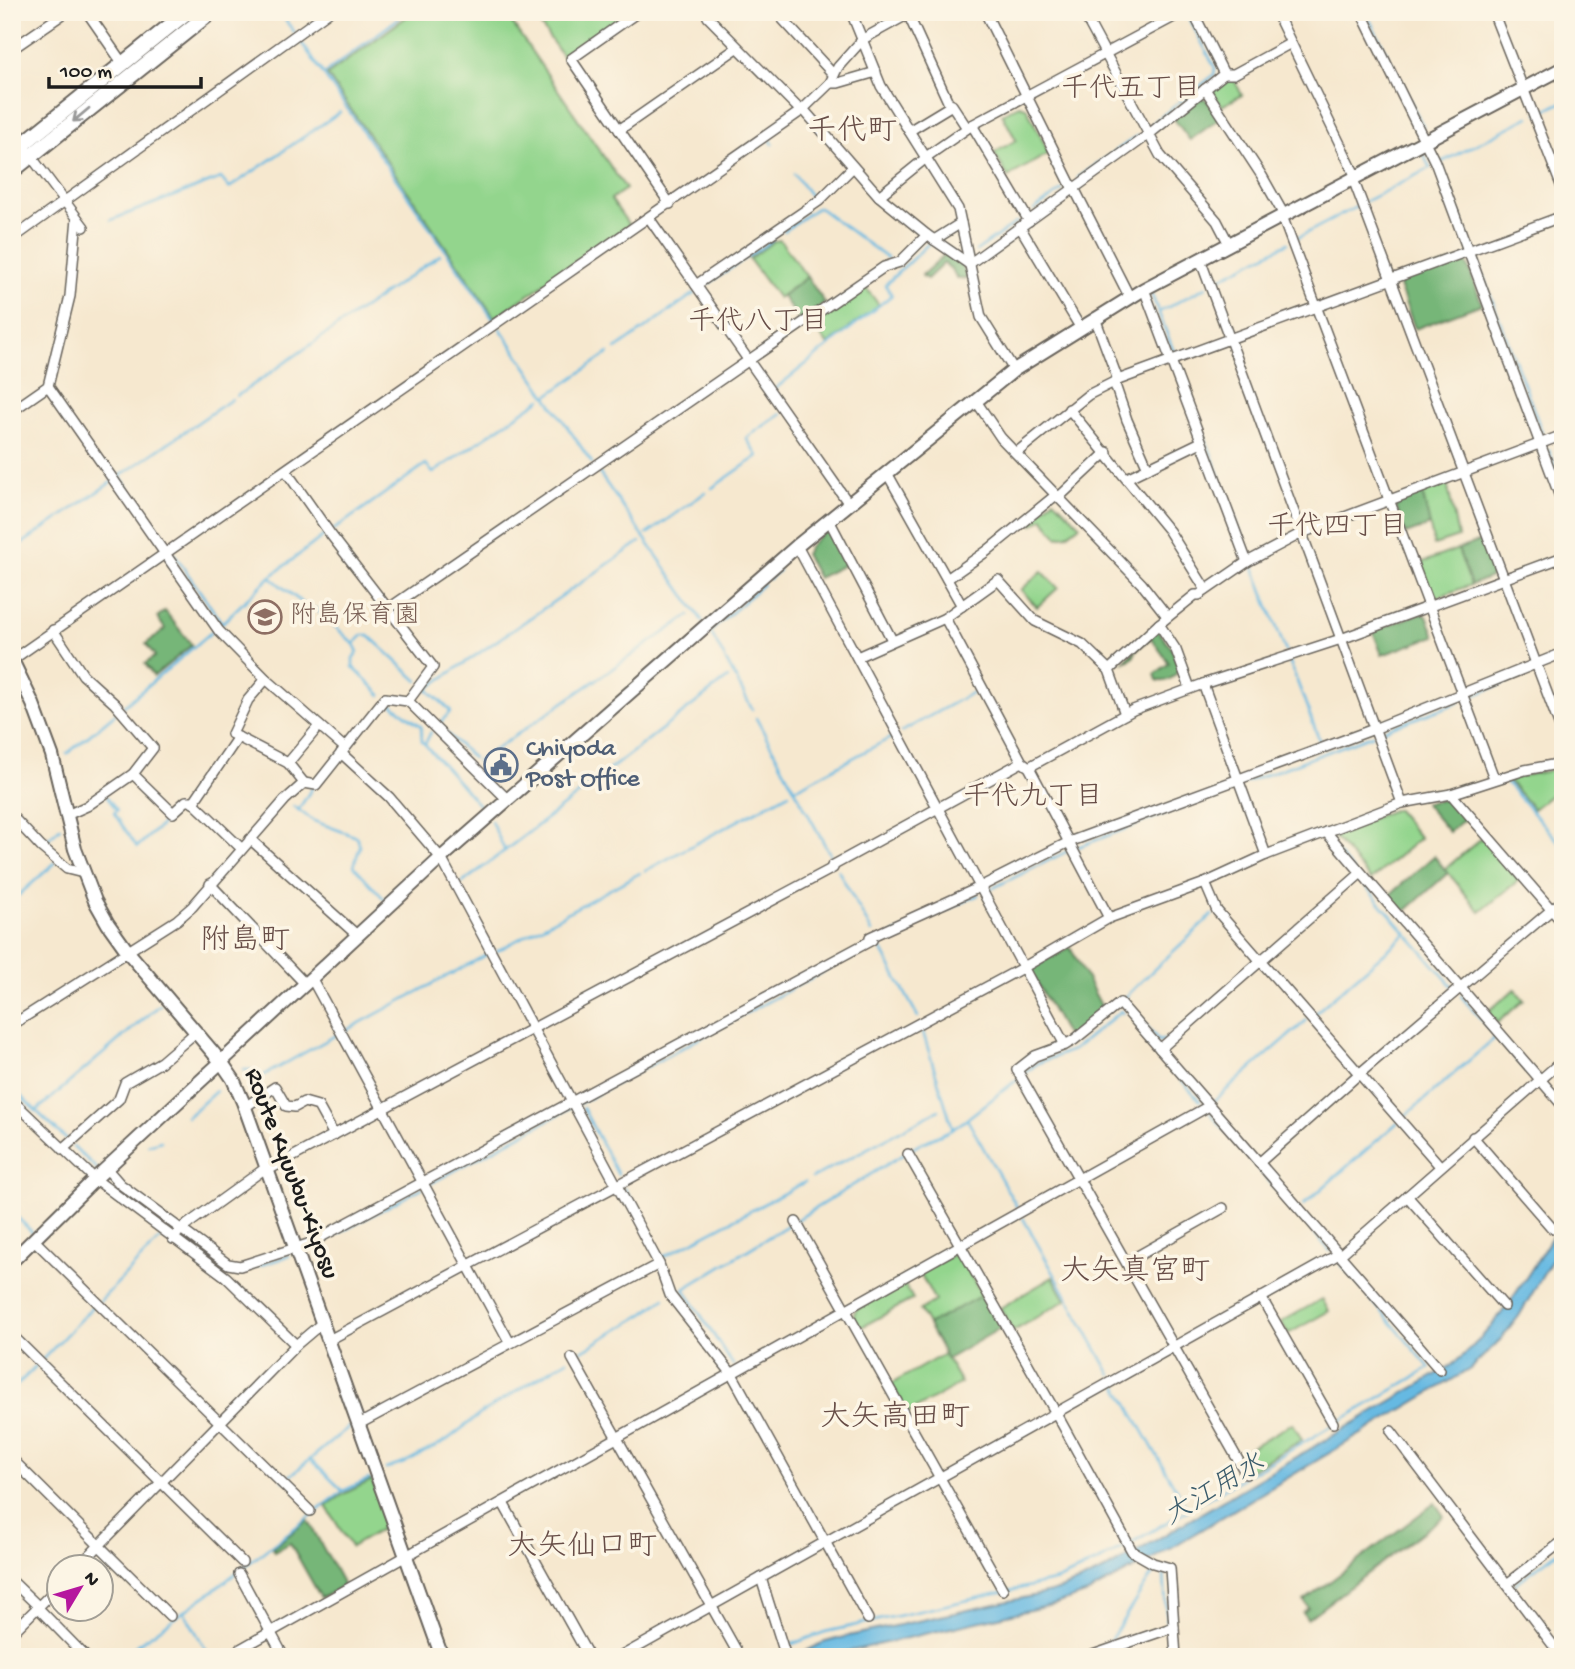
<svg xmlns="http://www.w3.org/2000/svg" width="1575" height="1669" viewBox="0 0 1575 1669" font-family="'Gochi Hand','Klee One',sans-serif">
<rect width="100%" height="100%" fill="#fcf5e5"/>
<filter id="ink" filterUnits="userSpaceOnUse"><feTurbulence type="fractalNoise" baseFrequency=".0143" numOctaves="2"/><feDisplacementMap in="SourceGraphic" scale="14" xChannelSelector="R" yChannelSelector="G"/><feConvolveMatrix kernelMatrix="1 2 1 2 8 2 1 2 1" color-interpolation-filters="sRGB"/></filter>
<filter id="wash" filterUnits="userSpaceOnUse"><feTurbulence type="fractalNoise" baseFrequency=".00686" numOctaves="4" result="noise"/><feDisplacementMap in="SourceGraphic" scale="28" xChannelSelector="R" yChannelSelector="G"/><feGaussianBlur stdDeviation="1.57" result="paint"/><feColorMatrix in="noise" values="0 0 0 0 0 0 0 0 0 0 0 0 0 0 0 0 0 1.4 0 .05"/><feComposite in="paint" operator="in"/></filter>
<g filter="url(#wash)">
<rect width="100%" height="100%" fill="#f6e8cf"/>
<g fill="#93d58d" stroke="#587854" stroke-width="2">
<path d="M413,12h96l-1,5 118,172 -15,10 18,26 -134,93 -168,-243z"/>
<path d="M560,12h70l-66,46 -23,-32z"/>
<path d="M1233,77l9,18 -20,11 -9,-12 2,-7z"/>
<path d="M1019,105l7,2 23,46 -41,24 -14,-24 22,-13 -14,-26z"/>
<path d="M780,240l27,37 -29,21 -29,-39 25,-18z"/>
<path d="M864,285l15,20 -51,40 -17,-23z"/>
<path d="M1447,482l11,55 -24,8 -12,-53z"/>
<path d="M1054,499l26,26 -13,10 -9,2 -15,-19 -10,7 -3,-5z"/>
<path d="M1458,549l13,36 -36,13 -5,-2 -12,-32z"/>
<path d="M1042,571l16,17 -21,19 -16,-17z"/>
<path d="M1563,768v17l-30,24 -26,-30z"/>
<path d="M1396,809l24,29 -49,42 -37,-43 2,-5z"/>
<path d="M1484,836l36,43 -40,33 -35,-43z"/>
<path d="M1515,989l9,11 -27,23 -10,-11z"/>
<path d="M954,1254l6,2 22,39 -54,30 -8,-15 15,-9 -15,-28z"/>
<path d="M1053,1277l13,23 -53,31 -13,-23z"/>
<path d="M904,1283l9,16 -53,29 -7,-11 3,-8z"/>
<path d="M1322,1299l7,12 -41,23 -7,-12z"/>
<path d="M944,1354l17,29 -53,30 -17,-29z"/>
<path d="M1293,1423l9,17 -54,31 -9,-17z"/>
<path d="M372,1480l16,45 -37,22 -25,-41 19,-13z"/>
</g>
<g fill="#76b678" stroke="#49694a" stroke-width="2">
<path d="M1200,98l6,1 13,20 -29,21 -16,-21z"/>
<path d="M945,254c11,2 20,14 22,25h-10l-4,-8 -9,-8 -17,16 -4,-2 -1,-2z"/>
<path d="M1461,259l5,2 16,43 -67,25 -16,-43 3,-6z"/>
<path d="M807,277l18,26 -25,18 -18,-25z"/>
<path d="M1422,492l8,33 -24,9 -10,-27 3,-7z"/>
<path d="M831,530l17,33 -30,15 -13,-24c5,-9 15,-22 26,-24z"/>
<path d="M1483,540l11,32 -3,5 -20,8 -13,-36z"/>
<path d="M165,611l27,34 -38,31 -9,-12 10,-8 -9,-12 19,-15 -8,-12z"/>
<path d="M1421,613l6,3 8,20 -53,19 -9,-24z"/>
<path d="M1157,629l15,20 7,20c-4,8 -13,15 -22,11l-2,-6 14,-11 -18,-25 -14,11 -4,9 -11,5z"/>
<path d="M1447,799l5,1 15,17 -18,15 -25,-29z"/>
<path d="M1434,856l14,17 -46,41 -15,-17z"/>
<path d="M1070,947l34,64 -32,26 -6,-2 -35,-63 3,-6z"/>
<path d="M982,1295l19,33 -54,31 -19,-34z"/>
<path d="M1435,1503l9,13 -137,103 -4,-6 6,-5 -5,-7z"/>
<path d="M308,1520l36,66 -23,12 -31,-55 -16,9 -2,-4z"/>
</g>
<path fill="#66b9e2" stroke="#416a7f" stroke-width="2" d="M1563,1219v22l-44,75 -18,23 -31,30 -318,190 -64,34 -32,11 -232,53h-29l27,-14 22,-6 207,-45 28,-10 28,-13 345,-204c48,-38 78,-94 111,-146z"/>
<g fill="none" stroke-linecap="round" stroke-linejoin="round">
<g stroke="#66b9e2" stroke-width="2.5">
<path d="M164,12l1,1"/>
<path d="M279,12l16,21"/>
<path d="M1366,12l41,82"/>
<path d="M299,39l194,280"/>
<path d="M324,74l75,-56"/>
<path d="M1409,99l14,27"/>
<path d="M1538,113l25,-11"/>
<path d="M1153,123l61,-48 1,-7 -26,-50"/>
<path d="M770,139l3,5"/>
<path d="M794,174l18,24"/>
<path d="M1078,178l59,-42"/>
<path d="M1366,201l64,-33 -8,-16"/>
<path d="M1034,210l28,-20"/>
<path d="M111,220l110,-42 8,10 111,-76"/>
<path d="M784,231l34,-24 69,51"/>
<path d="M1297,238l61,-32"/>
<path d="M1469,240l-29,-77 89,-46"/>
<path d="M976,251l41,-29"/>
<path d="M1476,257l66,175"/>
<path d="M1213,282l75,-39"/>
<path d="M708,284l64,-44"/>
<path d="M1151,293l23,59"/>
<path d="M1159,312l47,-25"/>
<path d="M500,328l92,135"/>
<path d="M616,349l79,-56"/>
<path d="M1178,365l70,187"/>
<path d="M775,389l117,-94 -7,-10 43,-41"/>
<path d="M237,396l203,-141"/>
<path d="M547,396l62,-43"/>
<path d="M1549,450l14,37"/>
<path d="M597,470l88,126"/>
<path d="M712,488l46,-32 -12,-18 35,-24"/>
<path d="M332,531l94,-67 7,9 108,-74"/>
<path d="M647,534l59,-42"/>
<path d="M23,543l90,-62"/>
<path d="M167,543l-47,-67 112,-77"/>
<path d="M174,554l48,69 48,-46 37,30 9,2 38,35 4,8 -5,6v9l28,28"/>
<path d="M1253,565l33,87"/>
<path d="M270,577l56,-43"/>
<path d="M769,579l10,-9"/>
<path d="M686,597l17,25"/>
<path d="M740,605l23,-21"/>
<path d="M721,622l17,-15"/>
<path d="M710,631l42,78"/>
<path d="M711,631l8,-7"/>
<path d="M354,644l9,-9h5l50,46"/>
<path d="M1289,660l31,82"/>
<path d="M1542,667l21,-9"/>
<path d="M425,687l26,24 -13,14 35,33"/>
<path d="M427,689l213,-147"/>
<path d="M1468,698l65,-27"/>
<path d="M390,703l31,23 1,15 63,71 -2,2"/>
<path d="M124,706l90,-76"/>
<path d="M756,718l76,140"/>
<path d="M1381,731l79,-29"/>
<path d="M901,732l76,-42"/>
<path d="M425,744l6,-12"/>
<path d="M67,754l49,-41"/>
<path d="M477,762l213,-147"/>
<path d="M596,780l132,-102"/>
<path d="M1244,783l129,-48"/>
<path d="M1507,783l56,64"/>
<path d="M795,789l99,-53"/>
<path d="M107,797l10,13 -3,3 23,34 34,-31"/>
<path d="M293,806l21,15 43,16 3,9 -6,20 31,34 46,-41"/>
<path d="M299,809l13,-21"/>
<path d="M491,821l14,30"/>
<path d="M1324,838l29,33"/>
<path d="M42,844l18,-16"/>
<path d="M1078,847l157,-60"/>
<path d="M838,870l34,62"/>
<path d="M645,871l144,-78"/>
<path d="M1362,882l91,105"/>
<path d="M461,884l131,-100"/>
<path d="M987,891l81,-40"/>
<path d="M12,901l43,-38"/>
<path d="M878,943l40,74"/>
<path d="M497,951l143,-78"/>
<path d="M1461,996l34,40"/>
<path d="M1313,1015l94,-82"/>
<path d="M921,1026l32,103 14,-10 50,88"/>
<path d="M345,1031l143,-77"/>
<path d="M1164,1040l-5,1 -35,-42c28,-30 59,-55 88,-84"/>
<path d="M1168,1065l32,36"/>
<path d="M243,1070h8l8,8 79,-44"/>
<path d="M1025,1073l13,-10 35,-13 48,-39 2,2"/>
<path d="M12,1088l56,53"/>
<path d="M1214,1101l93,-81"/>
<path d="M583,1108l35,67"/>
<path d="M36,1111l124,-106"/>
<path d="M1210,1113l120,138"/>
<path d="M187,1117l29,-26"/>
<path d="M968,1118l50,-39"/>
<path d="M1403,1118l93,-81 33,37"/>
<path d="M148,1145l13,-4"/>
<path d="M73,1146l25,24"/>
<path d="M103,1175l14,11"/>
<path d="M812,1178l127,-68"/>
<path d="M428,1185l450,-243 100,-47"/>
<path d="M625,1188l37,70"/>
<path d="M139,1203l36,28"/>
<path d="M1303,1205l94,-82"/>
<path d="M12,1212l20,20"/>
<path d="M1023,1218l88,157"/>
<path d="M180,1236l47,34 12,2 50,-16"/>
<path d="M308,1250l114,-62"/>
<path d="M661,1258l144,-76"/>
<path d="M100,1301l61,-63"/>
<path d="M575,1355l69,-41 21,-16"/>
<path d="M42,1360l53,-56"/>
<path d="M733,1365l-49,-76 236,-145 33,-15"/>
<path d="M1117,1385l71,125 -57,33"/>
<path d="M12,1390l24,-24"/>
<path d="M310,1459l33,32"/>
<path d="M386,1469l18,-6 43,-23 36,-28 84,-52"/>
<path d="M1250,1474l180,-106 -89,-104"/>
<path d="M282,1479l2,2 66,-55"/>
<path d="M1191,1508l53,-31"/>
<path d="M1164,1574l3,52"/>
<path d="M1515,1584l48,-36"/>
<path d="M184,1611l26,46"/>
<path d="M1168,1632l2,25"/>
<path d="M792,1644l33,-12 233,-52 43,-20 23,-13"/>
<path d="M1106,1647l49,-77"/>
<path d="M120,1657l94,-67 129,-99 26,-12"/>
<path d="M766,1657l11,-5"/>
<path d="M1076,1657l11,-4"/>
</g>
</g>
</g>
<g filter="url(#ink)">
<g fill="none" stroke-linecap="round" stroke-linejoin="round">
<defs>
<g id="street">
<path d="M87,12l36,52"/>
<path d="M638,12l-67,47 99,145"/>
<path d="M710,12l-2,5 93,94"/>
<path d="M776,12l58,63"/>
<path d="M851,12l30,74 77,123 23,108 33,53"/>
<path d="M985,12l88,177"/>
<path d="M1083,12l77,143 57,66 12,23"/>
<path d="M1276,12l80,165"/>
<path d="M1361,12l74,150 128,343"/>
<path d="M1493,12l70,178"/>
<path d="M908,14l42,92"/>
<path d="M12,49l54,-37"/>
<path d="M1224,74h10l57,-31"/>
<path d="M830,83h8l38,-11"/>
<path d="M1205,89l57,87 22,39"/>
<path d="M803,109l76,87 48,39 42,29"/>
<path d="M972,125l57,96"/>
<path d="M619,130l118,-82"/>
<path d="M12,131l72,96"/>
<path d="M909,131l43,-26 15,23"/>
<path d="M926,157l46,-32 211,-113"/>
<path d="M1353,179l210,556"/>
<path d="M1074,188l56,110"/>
<path d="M879,196l47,-38"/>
<path d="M1282,216l212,562"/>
<path d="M649,218l200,286"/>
<path d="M1020,227l60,100"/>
<path d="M12,239l316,-227"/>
<path d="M934,240l27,-17"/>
<path d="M1200,259l202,544"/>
<path d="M969,264l179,-129 76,-61 -31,-62"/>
<path d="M696,285l123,-84 34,-34"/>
<path d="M1144,289l103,273"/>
<path d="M1095,318l23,62"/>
<path d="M1114,382l13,38 21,48"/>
<path d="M48,386l171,245 47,48 79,69"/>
<path d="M976,401l25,37 141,146 25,32"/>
<path d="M1069,409l100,122 37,59"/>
<path d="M12,411l36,-25 22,-90 7,-78"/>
<path d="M1016,453l72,-58 30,-15 445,-164"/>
<path d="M286,471l45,64 102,132 -25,34"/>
<path d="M887,473l75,133"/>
<path d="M1127,478l74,-36"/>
<path d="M1059,497l48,-45"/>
<path d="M829,520l63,120"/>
<path d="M797,546l268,499 9,-5 46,-37 320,367"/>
<path d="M947,579l40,-28 69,-56"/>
<path d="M388,609l496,-342 16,-5 27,-27"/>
<path d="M53,630l30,45 32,29 38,44 -20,26 -46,32 -20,9"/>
<path d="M857,657l88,-39"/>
<path d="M12,660l789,-549 29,-28 8,-16 25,-28 49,-27"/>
<path d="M1109,670l50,-46"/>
<path d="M266,679l-18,21 -16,34 56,29 16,20"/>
<path d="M1203,684l63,171"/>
<path d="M1190,688l-14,-38 -17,-26 36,-29h4l48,-33 55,-29 261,-98"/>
<path d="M341,753l48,44 52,61 218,406 11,31 62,79 136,245"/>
<path d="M288,763l31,-37"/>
<path d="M1029,767l104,-57 70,-26 138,-45 222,-82"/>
<path d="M133,774l40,39 13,-12h6l50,48"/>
<path d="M1451,794l112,129"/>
<path d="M193,803l45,-66"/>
<path d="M12,816l29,31 26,22 16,4"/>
<path d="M1326,832l237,274"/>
<path d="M250,839l108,97"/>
<path d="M832,866l190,-104"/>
<path d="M1205,883l12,28 223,255"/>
<path d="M210,884l96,101"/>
<path d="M1109,918l-80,-151 -7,-5 -77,-144 53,-38 37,41 47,23 27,26 16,44"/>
<path d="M870,937l110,-50 89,-45 305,-113 189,-76"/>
<path d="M312,979l198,364"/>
<path d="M12,1025l165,-105 15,-13 93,-107 19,-17 12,2 69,-87 23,3 100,99"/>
<path d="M1065,1045l-30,11 -18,14 229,404"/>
<path d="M1160,1049l201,-176"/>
<path d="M12,1100l83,79 131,98 70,68"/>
<path d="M245,1107l30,-20 11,19 9,1 9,-5 14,4 16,29"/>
<path d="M1473,1137l79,91"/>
<path d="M63,1149l56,-50 6,-16 36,-21 35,-30"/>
<path d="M908,1154l148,259 76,138 21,12 17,5 6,89"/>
<path d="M1259,1163l100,-89 204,-174"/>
<path d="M106,1168l14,16 108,80 12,2 68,-22 564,-304"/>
<path d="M268,1170l565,-302"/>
<path d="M1407,1196l97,110"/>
<path d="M796,1222l207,368"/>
<path d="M173,1239l8,-10 86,-62"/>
<path d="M34,1240l276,271"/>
<path d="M1340,1255l223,-195"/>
<path d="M1127,1262l96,-54"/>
<path d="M1261,1297l72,126"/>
<path d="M12,1335l230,227"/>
<path d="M329,1340l695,-373 85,-49 96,-35 61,-28 136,-52 49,-9 74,-24 38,-7"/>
<path d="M572,1358l168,299"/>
<path d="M359,1424l300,-160"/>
<path d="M1391,1431l171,226"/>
<path d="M12,1459l158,157"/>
<path d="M503,1503l86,154"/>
<path d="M77,1568l219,-223 26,-22"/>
<path d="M239,1574l45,83"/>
<path d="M761,1578l25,79"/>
<path d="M12,1581l26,25"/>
<path d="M1507,1584l56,-43"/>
<path d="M37,1607l49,50"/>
<path d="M12,1633l48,-48"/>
<path d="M226,1657l983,-551"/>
<path d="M620,1657l719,-403"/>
<path d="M1087,1657l87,-30"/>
</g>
<g id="secondary">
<path d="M12,660l21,44 19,51 23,94 20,52 13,23 20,28 94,111 11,16 10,23 199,555"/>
<path d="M12,1261l86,-85 343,-318 356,-312 217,-176 130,-81 419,-221"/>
</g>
<g id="primary">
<path d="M12,153l175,-141"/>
<path d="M12,171l199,-159"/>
</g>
</defs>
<use href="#street" stroke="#68635b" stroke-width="12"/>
<use href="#secondary" stroke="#68635b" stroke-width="16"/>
<use href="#primary" stroke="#68635b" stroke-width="18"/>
<use href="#street" stroke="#fff" stroke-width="9"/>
<use href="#secondary" stroke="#fff" stroke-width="12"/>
<use href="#primary" stroke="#fff" stroke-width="14"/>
</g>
<defs><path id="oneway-shaft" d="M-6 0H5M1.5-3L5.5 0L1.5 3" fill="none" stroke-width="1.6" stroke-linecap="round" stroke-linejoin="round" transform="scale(1.75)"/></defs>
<use stroke="#999" href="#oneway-shaft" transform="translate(81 115) rotate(140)"/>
</g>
<defs>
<symbol id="school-ring" viewBox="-11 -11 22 22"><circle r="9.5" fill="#fcf5e5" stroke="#8d6e63" stroke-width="1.5"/><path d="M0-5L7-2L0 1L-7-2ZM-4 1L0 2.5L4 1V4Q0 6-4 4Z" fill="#8d6e63"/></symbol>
<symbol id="civic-ring" viewBox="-11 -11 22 22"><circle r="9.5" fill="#fcf5e5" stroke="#5c6f8a" stroke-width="1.5"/><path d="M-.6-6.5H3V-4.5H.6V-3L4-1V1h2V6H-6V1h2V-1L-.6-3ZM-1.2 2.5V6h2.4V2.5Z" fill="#5c6f8a"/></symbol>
</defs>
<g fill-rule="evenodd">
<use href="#school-ring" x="246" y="598" width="38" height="38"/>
<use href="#civic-ring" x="482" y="746" width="38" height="38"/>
</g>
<g text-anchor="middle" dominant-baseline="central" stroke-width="7" stroke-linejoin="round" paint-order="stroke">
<g font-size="26" fill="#785e54" stroke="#fcf5e5" text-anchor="start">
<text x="290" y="617">附島保育園</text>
</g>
<g font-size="26" fill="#4e5e75" stroke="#fcf5e5" text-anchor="start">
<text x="526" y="750">Chiyoda<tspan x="526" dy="30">Post Office</tspan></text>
</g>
<g font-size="26" fill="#1c1c1c" stroke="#fcf5e5">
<text transform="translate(290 1174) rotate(69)">Route Kyuubu-Kiyosu</text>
</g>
<g font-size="28" fill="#674d47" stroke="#fcf5e5">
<text x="1131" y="90">千代五丁目</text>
<text x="758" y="323">千代八丁目</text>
<text x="1337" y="528">千代四丁目</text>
<text x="1033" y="798">千代九丁目</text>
</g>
<g font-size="28" font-style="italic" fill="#3a5b6b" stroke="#fcf5e5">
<text transform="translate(1215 1491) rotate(-31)">大江用水</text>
</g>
<g font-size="30" fill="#674d47" stroke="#fcf5e5">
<text x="852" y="133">千代町</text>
<text x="245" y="942">附島町</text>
<text x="1135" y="1273">大矢真宮町</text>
<text x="895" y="1419">大矢高田町</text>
<text x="582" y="1548">大矢仙口町</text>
</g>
</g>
<rect width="1575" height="1669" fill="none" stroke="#fcf5e5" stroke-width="42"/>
<g transform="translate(80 1588) rotate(52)"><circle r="33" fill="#fcf5e5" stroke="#a29e95" stroke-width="2"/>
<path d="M0-5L12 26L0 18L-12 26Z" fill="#b5179e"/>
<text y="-10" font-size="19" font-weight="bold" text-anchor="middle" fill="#1c1c1c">N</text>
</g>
<path d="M49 77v10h152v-10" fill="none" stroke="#1c1c1c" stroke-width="3.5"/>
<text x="60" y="77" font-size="21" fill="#1c1c1c" stroke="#fcf5e5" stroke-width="5" paint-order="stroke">100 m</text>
</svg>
